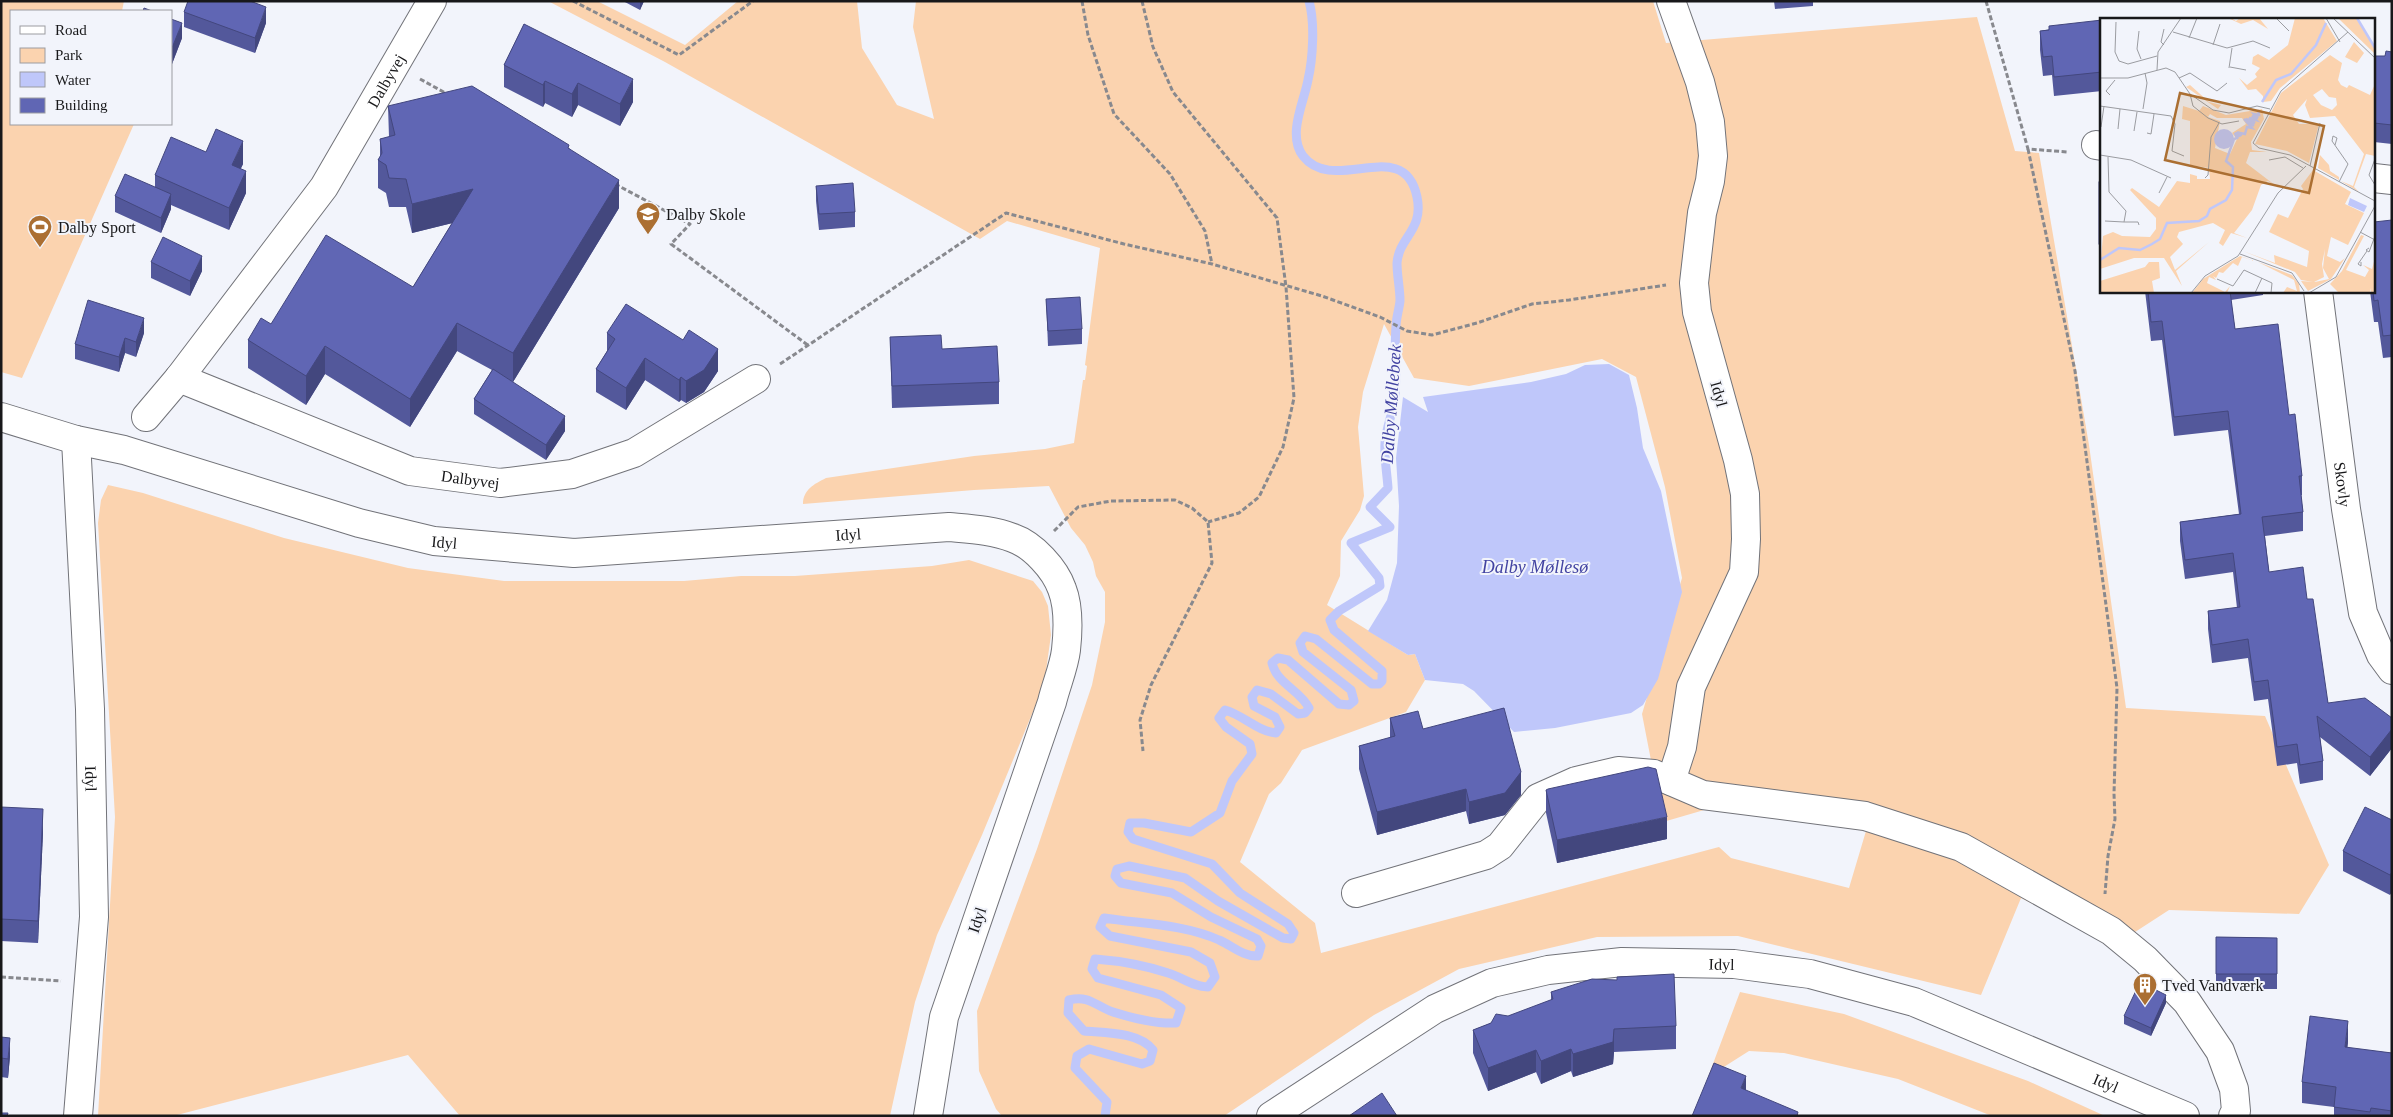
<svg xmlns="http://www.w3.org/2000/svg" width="2393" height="1117" viewBox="0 0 2393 1117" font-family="'Times New Roman',serif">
<rect width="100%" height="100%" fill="#f2f4fb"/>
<g fill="#fbd3af" fill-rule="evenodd">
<path d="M1,1h123l-2,10h-111v113h123l-112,254 -21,-6z"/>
<path d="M548,1h49l88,44 53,-44h119l5,47 35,57 37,14 -21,-92 3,-26h737l13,42 311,-26 38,134 24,2 50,292 37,263 139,8 64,149 -30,49 -130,-4 -54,35 -94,-47 -40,97 -243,-59 -141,1 -138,32 -85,46 -150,101h-222l-6,-7 -17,-38 -2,-60 60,-162 55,-164 13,-63v-30l-9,-16 -3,-14 -8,-17 -14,-17 -22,-42 -75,4 -171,14c0,-14 11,-20 23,-26l148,-22 71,-7 29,-6 9,-63h2l2,-14 -2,-1 15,-117 -93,-27 -27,18 -315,-177zM1384,324l30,54 55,8 133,-27 34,18 29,110 17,91 -40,136 21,108 48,-14 155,23 -17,57 -118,-30 -12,-11 -398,106 -6,-30 -75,-61 29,-68 12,-11 21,-33 104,-38 19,-32 -10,-26 -7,1 -81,-50 13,-29 1,-35 19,-31 4,-14 -6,-69 5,-35z"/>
<path d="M108,485l35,8 141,45 124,30 96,13h180l57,-5h54l137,-10 37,-6 64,21 9,11 6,14 3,29 -7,50 -62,150 -45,100 -22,67 -25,114h-430l-52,-61 -235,61h-75l17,-299 -17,-294 3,-23z"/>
<path d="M1740,992l104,22 184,67 77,35h-113l-94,-37 -114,-26 -35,-2 -41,26z"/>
</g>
<path fill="#bfc7fa" d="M1609,364l20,11 8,33 6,40 18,43 21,101 -24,87 -15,26 -12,8 -76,15 -41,4 -40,-41 -11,-7 -38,-4 -10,-26 -7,1 -40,-24 19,-31 10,-37 2,-57 -3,-48 7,-61 25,15 -5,-15 108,-15 35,-8 19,-9z"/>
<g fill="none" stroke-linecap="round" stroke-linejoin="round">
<path stroke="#bfc7fa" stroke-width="9" d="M1105,1116l2,-14 -32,-34 2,-12 12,-7 53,15 8,-3 3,-11c-14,-18 -47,-17 -69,-19l-16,-18 1,-13c21,-5 26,6 44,12 19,6 44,12 63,11l5,-15 -20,-13 -63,-17 -6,-9 3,-10c26,2 49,6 73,14 14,4 25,14 40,14l7,-10 -5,-14 -19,-11 -81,-16 -10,-9 4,-9c38,6 79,6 115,22 12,5 25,17 39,16l3,-10 -4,-7 -46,-22 -39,-24 -51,-10 -6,-7 2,-7 12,-3 56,12 33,23 65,37 8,1 3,-6 -6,-9 -48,-31 -28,-29 -79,-25 -5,-7 2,-9h14l47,9 29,-19 12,-32 20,-27 -2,-10 -24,-17 -7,-9 6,-8c18,5 32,21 51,23l4,-6 -5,-10 -21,-11 -2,-9 5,-7 14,4 27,20 7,-1 4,-5c-9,-18 -32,-24 -37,-45l6,-5 10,2 51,44 10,1 5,-4 -3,-11 -48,-38 -3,-9 5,-7 11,3 56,45h7l3,-3v-10l-48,-41 -4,-10 9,-9 41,-25 -1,-8 -28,-35 39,-16 -20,-20 18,-19c-1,-15 -4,-31 -3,-45 1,-16 9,-32 10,-48 2,-23 -1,-46 1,-68 0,-9 3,-17 4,-26 0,-13 -3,-25 -3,-38 2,-26 27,-33 20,-66 -13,-63 -83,-1 -114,-41 -16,-21 1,-54 5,-76 5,-22 7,-58 1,-79"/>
<defs>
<g id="minor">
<path d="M2096,145l6,1"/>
<path d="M2374,178l18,2"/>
<path id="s1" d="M2318,291l28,218 17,104 18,42 11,15"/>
<path id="s2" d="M179,378l231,93 90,12 72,-9 62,-21 122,-74"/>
<path id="s3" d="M146,417l33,-39 145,-191 108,-186"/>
<path id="s4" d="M76,440l14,269 4,208 -16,199"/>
<path d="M1671,781l11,-34 9,-60 53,-115 2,-33 -1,-45 -7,-34 -41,-148 -3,-29 8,-70 8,-32 3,-25 -3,-34 -10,-40 -29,-81"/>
<path d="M1356,893l130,-38 14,-9 38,-48 38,-17 42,-10 36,3 49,21 162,21 96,31 150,84 34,28 42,43 33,49 14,38 2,22 -3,5"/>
</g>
<g id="tertiary">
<path id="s5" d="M1,417l75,23 48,10 235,73 75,18 140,12 375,-26c22,2 44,3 64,11 20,7 42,31 49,51 7,18 6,43 4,61 -2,17 -10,35 -14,52l-108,315 -16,99"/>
<path id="s6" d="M1271,1116l164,-107 57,-26 56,-13 74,-8 112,2 76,10 104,28 271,114"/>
</g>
</defs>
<use href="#minor" stroke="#727379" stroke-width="30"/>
<use href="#tertiary" stroke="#727379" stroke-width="30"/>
<g stroke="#88898e" stroke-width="3" stroke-dasharray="5 2.5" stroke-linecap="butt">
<path d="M573,1l106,54 74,-54"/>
<path d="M1082,1l6,34 26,79 56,60 35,57 7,33"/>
<path d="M1142,1l11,46 20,45 104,126 9,69 8,111 -11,49 -24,50 -20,16 -31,9"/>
<path d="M1986,1l42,148 40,3"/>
<path d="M420,79l29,16"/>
<path d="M2028,149l47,222 42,317 -3,106 1,25 -7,37 -3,38"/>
<path d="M615,184l75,40 -19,20 138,102"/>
<path d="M780,364l226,-151 118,31 88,20 110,32 58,21 27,14 25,4 45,-12 55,-19 37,-4 97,-15"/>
<path d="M1054,531l24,-24 33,-6 64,-1 17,8 16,14 4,41 -61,122 -11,35 3,31"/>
<path d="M1,977l60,4"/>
</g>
<use href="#minor" stroke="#fff" stroke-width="28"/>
<use href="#tertiary" stroke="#fff" stroke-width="28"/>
</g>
<g fill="#53589b">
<path d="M623,1h21l-4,9z"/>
<path d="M1774,1h39v5l-38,3z"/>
<path d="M184,12l82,11 -11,30 -71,-26z"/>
<path d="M171,19l11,19 -10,26h-1z"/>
<path d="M2102,20v71l-48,5 -2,-21 -9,1 -3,-26v-19z"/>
<path d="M524,24l109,78 -13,24 -42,-21 -6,12 -27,-14 -2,4 -39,-20v-22z"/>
<path d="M2392,52v92l-18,-2v-86h11z"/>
<path d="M388,106l181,42 50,60 -106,174 -9,-5 61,54 -19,29 -72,-46v-15l18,-29 -35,-19 -47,76 -85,-53 -19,31 -58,-37v-28l23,-16 142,-37 39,-64 -40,10 -6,-26h-17l-3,-14 -8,-5v-28l2,-3v-18l9,-2z"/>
<path d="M206,152l37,12 -2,4 5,25 -17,37 -58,-25v4l-10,24 -46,-21v-16l40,-9v-12z"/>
<rect x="2099" y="182" width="3" height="81"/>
<path d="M816,186l39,26v15l-36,3 -3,-29z"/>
<path d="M2392,220v137l-9,1 -5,-36h-4l-4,-31h4z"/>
<path d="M151,262l51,9 -12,25 -39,-18z"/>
<path d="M2145,291h118v4l-32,5 4,29 54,86 13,61v19h-1l2,17v19l-38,5 4,36 38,27 21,104 64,15v30l-22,28 -50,-39 3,24v19l-23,4 -3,-21 -20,3 -9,-67 -14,2 -6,-43 -36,5 -4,-34v-18l29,-3 -4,-36 -48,7 -5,-38v-19l59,-8 -11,-84 -54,6 -12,-96 -11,1z"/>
<path d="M1046,299l36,30v15l-34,2z"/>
<path d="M144,333l-8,24 -11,-4 -6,19 -44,-13v-15z"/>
<path d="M607,333l111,38 -14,21 -18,11 -5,-3 -2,2 -34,-22 -19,30 -30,-18v-23l11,-18z"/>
<path d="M890,337l52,12 57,33v22l-107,4z"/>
<path d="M1390,718l33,11 98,66 -16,20 -36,9 -3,-13 -89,24 -18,-66v-23l31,-8z"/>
<path d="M1546,790l121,49 -110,24 -11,-50z"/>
<path d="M1,807l42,25 -5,111 -37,-2z"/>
<path d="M2392,820l-2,75 -47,-24v-20z"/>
<path d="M2216,937l61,1v51h-61z"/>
<path d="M1551,992l125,34v23l-62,3 -1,12 -40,13 -2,-6 -30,13 -5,-12 -48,19 -15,-38v-23l78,-30z"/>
<path d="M2166,1003l-15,33 -27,-12v-8z"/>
<path d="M1,1037l9,19 -2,22 -7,-1z"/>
<path d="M2348,1042l-1,6 45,5v63h-58v-9l-32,-4v-21z"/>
</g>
<g fill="#43477e">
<path d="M640,1h4l-4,9z"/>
<path d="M266,7v16l-11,30v-15z"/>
<path d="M182,23v15l-10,26v-16z"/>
<path d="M633,79v23l-13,24v-22z"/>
<path d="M545,81v22l-2,4v-22z"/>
<path d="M578,83v22l-6,12v-23z"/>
<path d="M243,141v23l-11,23v-22z"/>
<path d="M246,171v22l-17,37v-22z"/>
<path d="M619,180v28l-106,174v-29z"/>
<path d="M473,189v29l-61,15v-29z"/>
<path d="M171,194v15l-10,24v-15z"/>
<path d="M202,256v15l-12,25v-15z"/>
<path d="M144,318v15l-8,24v-15z"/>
<path d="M457,323v28l-47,76v-28z"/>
<path d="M125,338v15l-6,19v-15z"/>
<path d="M325,346v28l-19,31v-29z"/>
<path d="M718,349v22l-14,21 -18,11v-22z"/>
<path d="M645,358v22l-19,30v-22z"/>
<path d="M681,377v23l-2,2v-22z"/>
<path d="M565,416v15l-19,29v-15z"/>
<path d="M2392,729v19l-22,28v-19z"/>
<path d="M1521,772v23l-16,20 -36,9v-22z"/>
<path d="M1466,789v22l-89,24v-23z"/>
<path d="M43,809v23l-5,111v-22z"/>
<path d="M1667,817v22l-110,24v-23z"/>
<path d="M2392,872v20l-2,3v-20z"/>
<path d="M2166,995v8l-15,33v-8z"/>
<path d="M2348,1021v21l-3,26v-21z"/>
<path d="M1614,1029v23l-1,12 -40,13v-23z"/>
<path d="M10,1038v18l-2,22v-19z"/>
<path d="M1571,1049v22l-30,13v-23z"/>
<path d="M1536,1050v22l-48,19v-23z"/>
<path d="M1746,1076v17l-5,-5z"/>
</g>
<g fill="#6066b4" stroke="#43477e">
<path d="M188,1h62l16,6 -11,31 -71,-26z"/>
<path d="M144,8l8,3h-9z"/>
<path d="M171,19l11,4 -10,25h-1z"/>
<path d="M2102,20v52l-48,5 -2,-21 -9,1 -3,-26 9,-1v-4z"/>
<path d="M524,24l109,55 -13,25 -42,-21 -6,11 -27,-13 -2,4 -39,-20z"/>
<path d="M2386,51l6,1v73l-18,-2 1,-10h-1v-57h11z"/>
<path d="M472,86l97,59 -1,3 51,32 -106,173 -56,-30 -47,76 -85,-53 -19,30 -58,-36 13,-22 10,6 55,-89 87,52 60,-98 -61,15 -6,-25 -17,-1 -3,-13 -8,-5 4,-7 -2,-14 15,-4 -7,-29z"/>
<path d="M216,129l27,12 -11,24 14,6 -17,37 -74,-33 16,-38 35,15z"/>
<path d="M125,174l46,20 -10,24 -46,-22z"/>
<rect x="2099" y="182" width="3" height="62"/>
<path d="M853,183l2,29 -36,2 -3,-28z"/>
<path d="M2392,220v115l-9,1 -5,-36 -4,1 -1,-10h1v-69z"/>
<path d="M163,237l39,19 -12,25 -39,-19z"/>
<path d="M2148,291h82l5,38 43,-5 11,91 6,-1 7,62h-3l4,36 -41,5 7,55 34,-5 4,32h6l15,104 37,-5 27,20v11l-22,28 -53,-41 6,45 -23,4 -3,-21 -20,3 -9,-67 -14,2 -6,-43 -36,6 -4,-34 32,-4 -7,-54 -48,7 -5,-38 61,-8 -13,-103 -54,6 -12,-96 -11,1z"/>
<path d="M1080,297l2,32 -34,2 -2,-32z"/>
<path d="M88,300l56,18 -8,24 -11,-4 -6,19 -44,-13z"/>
<path d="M626,304l57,36 6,-10 29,19 -14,21 -18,11 -5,-4 -2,3 -34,-22 -19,30 -30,-19 19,-30 -8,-6z"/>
<path d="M941,335l1,14 55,-3 2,36 -107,4 -2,-49z"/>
<path d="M493,369l72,47 -19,29 -72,-46z"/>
<path d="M1504,708l17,64 -16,21 -36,9 -3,-13 -89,23 -18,-66 36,-10 -5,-18 28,-7 5,18z"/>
<path d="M1648,767l8,2 11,48 -110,23 -11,-50 2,-1z"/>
<path d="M1,807l42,2 -5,112 -37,-2z"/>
<path d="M2365,807l27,13v52l-2,3 -47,-24z"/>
<path d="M2216,937l61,1v36h-61z"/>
<path d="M1674,974l2,52 -62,3 -1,13 -40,12 -2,-5 -30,12 -5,-11 -48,18 -15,-38 18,-7 5,-9 12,2 45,-17 -2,-7 41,-13 25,1v-3z"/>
<path d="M2140,982l26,13 -15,33 -27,-12z"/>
<path d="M2310,1016l38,5 -3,26 47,6v58l-21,-3 -1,4 -36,-5 2,-20 -34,-5z"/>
<path d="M1,1037l9,1 -2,21 -7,-1z"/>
<path d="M1714,1063l32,13 -5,12 57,24 -1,4h-105z"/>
<path d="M1382,1093l15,23h-48z"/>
<path d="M1,1113h7l-1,3h-6z"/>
</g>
<defs>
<symbol id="school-pin" viewBox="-11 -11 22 30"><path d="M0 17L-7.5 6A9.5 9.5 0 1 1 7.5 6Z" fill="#ab6f32" stroke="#f2f4fb"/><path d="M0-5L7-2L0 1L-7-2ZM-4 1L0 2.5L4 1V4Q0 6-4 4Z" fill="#fff"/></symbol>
<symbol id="stadium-pin" viewBox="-11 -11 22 30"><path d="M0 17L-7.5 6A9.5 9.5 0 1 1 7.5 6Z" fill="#ab6f32" stroke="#f2f4fb"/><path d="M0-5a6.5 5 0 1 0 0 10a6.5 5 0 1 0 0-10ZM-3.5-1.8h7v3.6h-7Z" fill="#fff"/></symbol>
<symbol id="building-pin" viewBox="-11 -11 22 30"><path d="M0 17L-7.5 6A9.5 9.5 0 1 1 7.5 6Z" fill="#ab6f32" stroke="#f2f4fb"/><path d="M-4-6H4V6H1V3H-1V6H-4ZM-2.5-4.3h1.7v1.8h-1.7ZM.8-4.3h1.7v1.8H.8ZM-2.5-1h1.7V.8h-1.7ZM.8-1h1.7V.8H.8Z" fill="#fff"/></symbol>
</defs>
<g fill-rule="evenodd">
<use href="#school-pin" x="634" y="200" width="28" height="38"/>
<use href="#stadium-pin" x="26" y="213" width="28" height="38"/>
<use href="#building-pin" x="2131" y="971" width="28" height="38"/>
</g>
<g text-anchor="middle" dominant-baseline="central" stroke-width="4" stroke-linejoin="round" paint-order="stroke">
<g font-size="16" fill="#18181a" stroke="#f2f4fb">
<text stroke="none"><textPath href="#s3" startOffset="414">Dalbyvej</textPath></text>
<text transform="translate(1719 394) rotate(74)">Idyl</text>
<text stroke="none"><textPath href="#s2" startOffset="310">Dalbyvej</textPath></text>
<text stroke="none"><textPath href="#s1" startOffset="195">Skovly</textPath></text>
<text stroke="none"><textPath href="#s5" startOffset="866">Idyl</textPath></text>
<text stroke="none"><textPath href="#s5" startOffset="461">Idyl</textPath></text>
<text stroke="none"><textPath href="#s4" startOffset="339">Idyl</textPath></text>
<text transform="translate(977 920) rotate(-71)">Idyl</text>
<text stroke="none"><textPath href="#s6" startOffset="490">Idyl</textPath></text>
<text stroke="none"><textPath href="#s6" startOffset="895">Idyl</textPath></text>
</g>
<g font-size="16" fill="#18181a" stroke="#f2f4fb" text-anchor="start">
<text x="666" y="214">Dalby Skole</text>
<text x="58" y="227">Dalby Sport</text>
<text x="2162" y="985">Tved Vandværk</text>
</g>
<g font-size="18" font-style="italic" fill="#4243a2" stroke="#f2f4fb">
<text transform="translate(1391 404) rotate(-86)">Dalby Møllebæk</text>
<text x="1535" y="567">Dalby Møllesø</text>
</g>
</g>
<g transform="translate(2100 18)">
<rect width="275" height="275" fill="#f2f4fb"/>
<path d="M128,0h3l5,3 4,-3h19l9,11 -15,-9 -12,4zM195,0h28l14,23 -57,47 -9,13 -8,1v-6l-7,-7 -8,1 -9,-12 8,7 10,-8 -2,-3 5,-6 -8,-4 1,-7 5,-3 11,6 19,-15zM258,0l17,31v5l-36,-35zM254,24l10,11 -7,10 -12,-6zM230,37l12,8 -4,17 3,5 6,3 2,-3 21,10 5,-11v72l-9,-2 -12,33 5,5 -18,-11 12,5 11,-32 -29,-38 -25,2 -5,-13 2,-6 -14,16 6,9h20l-10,39 -22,-12 -32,-7 26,-51zM222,71l7,8 7,1 1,7 -5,5 -11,-5 -8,-10zM90,67l19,17 12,3 -3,4 -32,-22zM83,88l16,5 4,-5 23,9 36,-6 2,10 -13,23 1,8 15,2h-17l-4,11 34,26 -12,-8 -7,4 -9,25 -18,23 13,5 -16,-5 -8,13 -4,-3 6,-13 -12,-7 -34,9 -2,5 6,7 -13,13 5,13 34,-28 -33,29 6,15 -18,-28h-30l-34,11 3,-33 10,-4 9,4 28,1 6,-8v-11l-26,-28 2,-2 27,19 18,-26 13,2v-9l7,2v3h13l-1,-11 -19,-3v-44l-8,-2zM110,96l7,4h25l4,6 -14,9 5,6 -7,15 -15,-6 5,-27 -12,-4zM220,137l9,10 1,6 9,6v3l-21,-12zM213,152l38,22 -6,12 19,9 -16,32 -17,-8 -4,19 13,6 5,-4 -14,21 -23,12 -7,-10 14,1 14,-3 -6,-11 2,-19 -3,15 2,13 -10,5 -13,-2 -6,-8 -52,-21 32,12 -1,-8 33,12 2,-16 -40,-19 9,-18 10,4 15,-29 -2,-3zM261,217l3,1 -18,34 19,7 4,-7 -6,-5 9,4 3,-11v35h-4v-5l-1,5 -32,-1 -8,-8 12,-13zM140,238l15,5 -13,-4 -4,9 -5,-3 -10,10 -4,-1 -3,6 -3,-2 3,4 -7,-3 -2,6 18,9 5,-6 -3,7h-35l11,-14zM49,244h10l1,16 -8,3 2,12h-54v-12l45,-14zM158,244l34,13 7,9 1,9h-17l4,-6 10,4 -3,-11z" fill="#fbd3af" fill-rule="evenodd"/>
<path d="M114 121a10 10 0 1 1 20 0a10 10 0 1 1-20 0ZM250,180l17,8 -3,6 -16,-7z" fill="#bfc7fa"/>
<path fill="none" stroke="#bfc7fa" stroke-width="2.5" d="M257,0l18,30M162,84l14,-22 15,-6 25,-29 10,-22M0,242l19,-12 21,2 12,-6 8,-5 7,-16 32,-2 8,-5 3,-7 16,-9 6,-10 1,-23 -7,-6 8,-22 3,-1 -2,-5 4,4 -2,-5 4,4 -1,-3 5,1 2,-7 5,1 -8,-9 10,7 -8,-7 9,4 -6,-5 7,2 -4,-4 6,2 -4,-4 5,1 -1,-5"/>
<path fill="none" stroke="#9b9ca1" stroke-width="1" d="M176,0l13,13M226,0l14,24M233,0l42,40M16,4l-1,30 4,9 9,3 29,-8M39,13l-2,18 4,10M73,14l54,16 26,-7 17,7M248,14l-67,59 -28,52 6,5 31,7 85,46M89,20l8,-20M64,27l-3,-3 3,-13M113,27l7,-21M0,34v19M130,49l16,3M129,50l3,-20M57,52l1,-18 23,-34M0,60h28l38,-10 9,4 15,22 23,16 16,3 28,-7 13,3M79,60l11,-5 27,18 10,-8M90,76l3,12 15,12 14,6 17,-3M10,77l-4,-4 9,-11M0,88l71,10 4,8 -3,27 12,5M43,91l4,-26 -2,-10M1,109l3,-21M18,111l2,-20M34,113l3,-19M47,115l4,1 3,-20M235,127l2,-7 -4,-2 -1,5 16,23 -9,18M0,137l31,5 40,18M8,139l1,35 17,19 -2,11h14l1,3M275,141l-6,16 6,10M169,142l16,-3 18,11M210,148l10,-43M105,160l3,-3 3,-38 8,-14M59,175l8,-16M5,203l19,1M260,214l15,8M269,230l-3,2 3,2 6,-16M140,236l52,19 12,18M261,244v4l-3,-2 9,-13M117,261l16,7 11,-16 28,13 -1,10M91,275l14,-17 33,-20 40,-63 28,-27M155,275l7,-15M209,275l27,-16 39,-71"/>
<path fill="#ab6f32" fill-opacity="0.15" stroke="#ab6f32" stroke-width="2.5" d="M80,75l144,33 -15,67 -144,-33z"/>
<rect width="275" height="275" fill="none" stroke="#18181a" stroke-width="2.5"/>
</g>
<rect width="2393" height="1117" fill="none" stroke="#18181a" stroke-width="5"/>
<rect x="10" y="10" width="162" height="115" fill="#f2f4fb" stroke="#9b9ca1"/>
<rect x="20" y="26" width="25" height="8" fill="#ffffff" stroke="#9b9ca1"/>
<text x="55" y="35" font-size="15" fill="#18181a">Road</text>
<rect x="20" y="48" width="25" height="15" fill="#fbd3af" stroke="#9b9ca1"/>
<text x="55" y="60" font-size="15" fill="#18181a">Park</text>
<rect x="20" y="72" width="25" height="15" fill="#bfc7fa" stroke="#9b9ca1"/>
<text x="55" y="85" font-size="15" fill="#18181a">Water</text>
<rect x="20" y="98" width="25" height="15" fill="#6066b4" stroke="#9b9ca1"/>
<text x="55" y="110" font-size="15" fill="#18181a">Building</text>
</svg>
